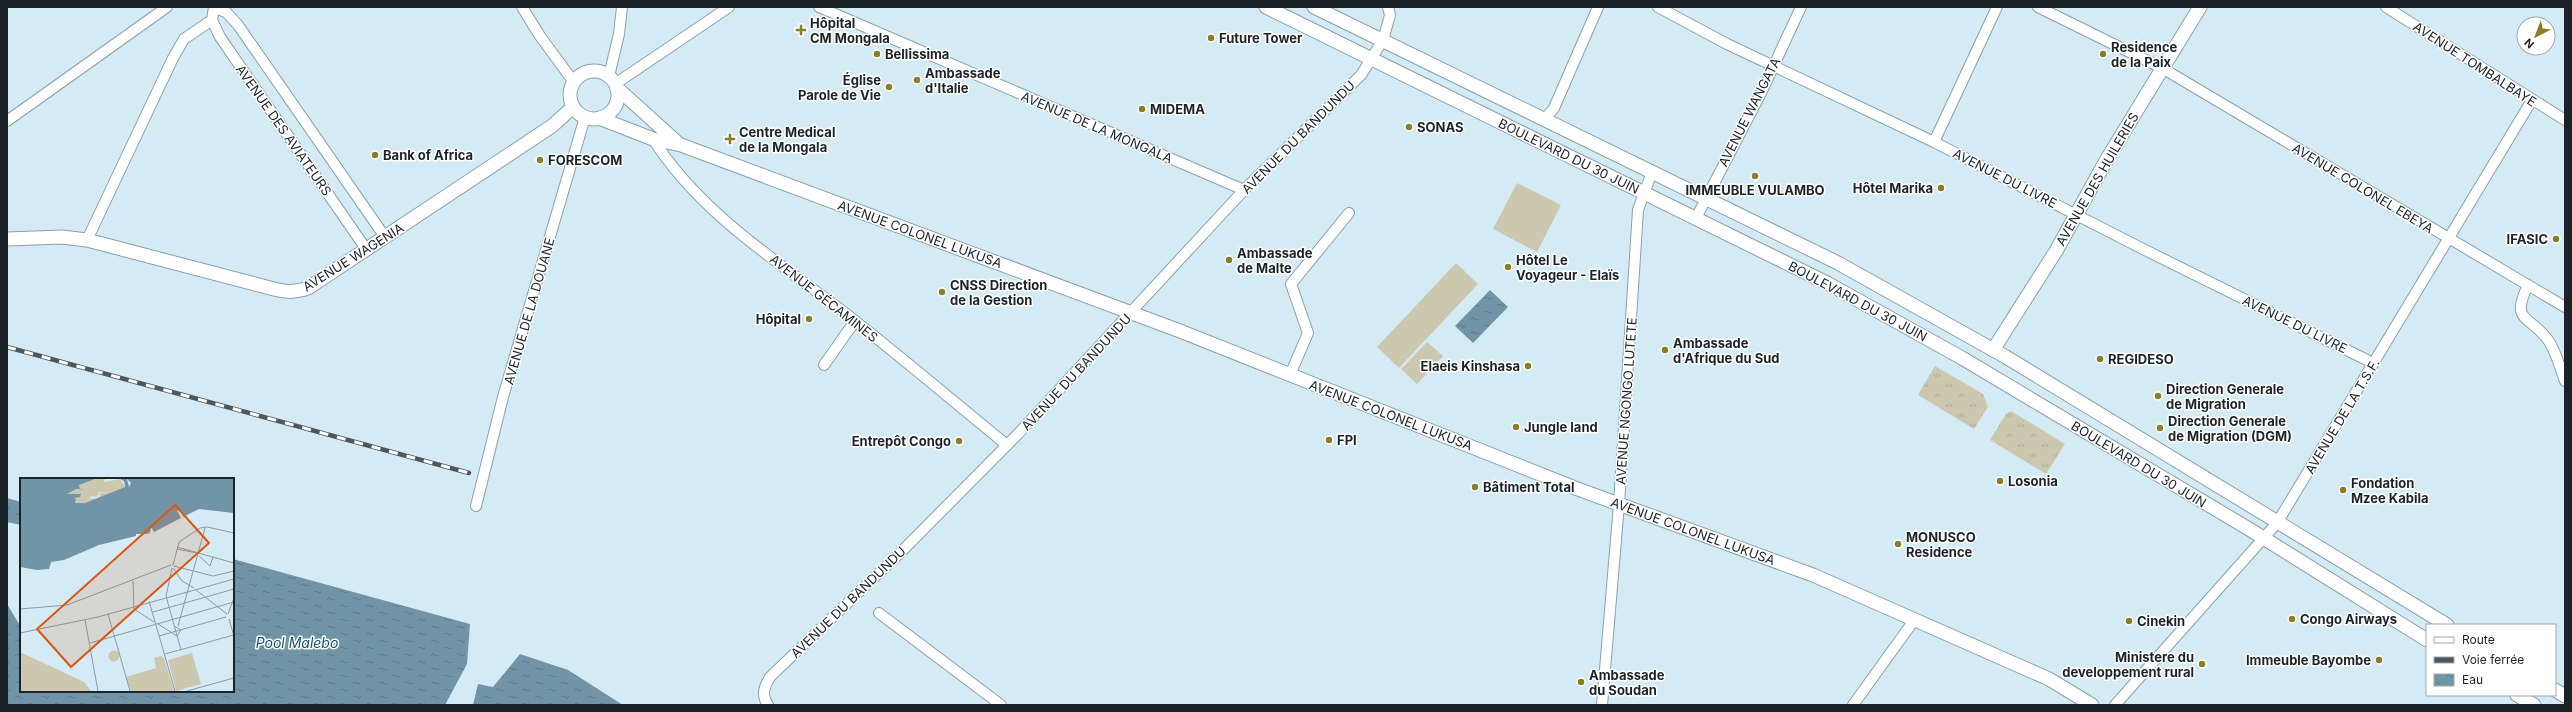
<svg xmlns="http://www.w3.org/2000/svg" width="2572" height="712" viewBox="0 0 2572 712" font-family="Inter,sans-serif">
<defs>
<pattern id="grass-tufts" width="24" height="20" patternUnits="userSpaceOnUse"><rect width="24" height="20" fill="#cbc8af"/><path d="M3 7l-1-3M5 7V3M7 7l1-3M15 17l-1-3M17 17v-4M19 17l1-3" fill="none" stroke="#aeac97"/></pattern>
<pattern id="water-ripples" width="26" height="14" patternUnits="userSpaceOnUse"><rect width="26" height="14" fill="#7195a7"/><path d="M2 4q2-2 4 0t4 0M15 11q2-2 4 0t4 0" fill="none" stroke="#5c7988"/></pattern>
</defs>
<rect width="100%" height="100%" fill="#d4ebf6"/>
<g fill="url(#grass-tufts)">
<path d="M1935,366l48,28 5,13 -14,22 -56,-34z"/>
<path d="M2011,411l54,33 -19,30 -56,-34 16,-26z"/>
</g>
<g fill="#cbc8af">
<path d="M1517,183l44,22 -24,47 -44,-23z"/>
<path d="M1456,263l22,21 -79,84 -22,-21z"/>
<path d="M1427,342l16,14 -26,28 -16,-15z"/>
</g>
<g fill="url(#water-ripples)">
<path d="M1490,290l18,17 -35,36 -18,-17z"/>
<path d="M7,498l14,4v23l-14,-3z"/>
<path d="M233,559l237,65 -3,40 -22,41h-438v-101l14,23v64h212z"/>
<path d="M520,654l48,16 55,35h-150l5,-21 15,3z"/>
</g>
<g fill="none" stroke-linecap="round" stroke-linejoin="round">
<defs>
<g id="minor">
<path d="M214,7l-2,13 8,17 146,212"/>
<path d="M522,7l18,29 33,45"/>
<path d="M819,7l425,183"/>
<path d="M1658,7l69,37 207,98 207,106 232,115"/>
<path d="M2038,7l124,61 403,239"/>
<path d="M2386,7l179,113"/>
<path d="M214,8l12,4 12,13 147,212"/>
<path d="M609,76l10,-42 3,-27"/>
<path d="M615,84l114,-77"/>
<path d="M1544,120l10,-12 44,-101"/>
<path d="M7,121l160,-114"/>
<path d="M653,139c46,73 124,122 192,174 55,43 108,88 162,132"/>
<path d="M1934,142l63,-135"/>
<path d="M1696,218l65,-125 40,-86"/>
<path d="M87,240l86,-182 11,-19 28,-19"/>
<path d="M2528,285c-18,38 1,29 20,55 8,11 12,28 17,41"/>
<path d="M824,365l31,-44"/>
<path d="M1290,375l18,-42 -17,-49 58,-71"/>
<path d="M476,506l27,-109 82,-280"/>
<path d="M879,613l122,92"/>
<path d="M768,705c-7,-10 -4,-18 2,-28l134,-128 114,-115 226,-244 117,-115 22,-35 7,-25 -2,-8"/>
<path d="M1602,705l17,-201 19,-294 14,-38"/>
<path d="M1853,705l62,-86"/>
<path d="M2115,705l162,-182 255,-423"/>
</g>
<g id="major">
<path d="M1266,7l561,276 135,75 287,171 178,111"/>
<path d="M1314,7l524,256 168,94 441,268"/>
<circle cx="594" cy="95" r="24"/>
<path d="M617,88l62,56"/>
<path d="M599,118l54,21 28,6 499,186 395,157 238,87 236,104 43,26"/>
<path d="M7,239l55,-2 25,3 183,48c14,4 24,5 38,0l244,-162 21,-19"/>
<path d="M1993,350l63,-99 51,-92 93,-152"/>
<path d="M2555,690l10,6"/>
<path d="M2517,695l17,10"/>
</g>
</defs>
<use href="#minor" stroke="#8ba0ab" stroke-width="12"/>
<use href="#major" stroke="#8ba0ab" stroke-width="15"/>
<use href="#minor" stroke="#fff" stroke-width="10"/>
<use href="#major" stroke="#fff" stroke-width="13"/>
<defs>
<path id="rail" d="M7,347l462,126"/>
</defs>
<use href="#rail" stroke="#4c575e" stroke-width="4.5"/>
<use href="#rail" stroke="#fff" stroke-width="3" stroke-dasharray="9" stroke-linecap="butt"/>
</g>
<g fill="#897e25" stroke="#fff" stroke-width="1.5">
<path d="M799 24h4v4h4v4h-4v4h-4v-4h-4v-4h4z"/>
<circle cx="1211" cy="38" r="4"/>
<circle cx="877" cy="54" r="4"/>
<circle cx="2103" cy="54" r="4"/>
<circle cx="917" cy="80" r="4"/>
<circle cx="889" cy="87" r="4"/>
<circle cx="1142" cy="109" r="4"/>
<circle cx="1409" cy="127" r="4"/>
<path d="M728 133h4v4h4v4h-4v4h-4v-4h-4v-4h4z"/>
<circle cx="375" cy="155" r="4"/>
<circle cx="540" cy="160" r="4"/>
<circle cx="1755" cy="176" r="4"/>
<circle cx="1941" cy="188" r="4"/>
<circle cx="2556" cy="239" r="4"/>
<circle cx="1229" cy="260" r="4"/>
<circle cx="1508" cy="267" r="4"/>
<circle cx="942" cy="292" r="4"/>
<circle cx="809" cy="319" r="4"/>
<circle cx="1665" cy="350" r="4"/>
<circle cx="2100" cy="359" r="4"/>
<circle cx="1528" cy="366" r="4"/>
<circle cx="2158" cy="396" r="4"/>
<circle cx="1516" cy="427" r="4"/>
<circle cx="2160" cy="428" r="4"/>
<circle cx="1329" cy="440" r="4"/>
<circle cx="959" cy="441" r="4"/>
<circle cx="2000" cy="481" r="4"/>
<circle cx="1475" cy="487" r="4"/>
<circle cx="2343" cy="490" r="4"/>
<circle cx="1898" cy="544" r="4"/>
<circle cx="2292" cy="619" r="4"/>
<circle cx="2129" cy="621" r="4"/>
<circle cx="2379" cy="660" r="4"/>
<circle cx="2202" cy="664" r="4"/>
<circle cx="1581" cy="682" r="4"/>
</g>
<g text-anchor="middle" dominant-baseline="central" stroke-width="3" stroke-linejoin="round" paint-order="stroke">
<g font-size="13" font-weight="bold" fill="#1b2328" stroke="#fff" text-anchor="start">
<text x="810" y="23">Hôpital<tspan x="810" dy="15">CM Mongala</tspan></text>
<text x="1219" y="38">Future Tower</text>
<text x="2111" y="47">Residence<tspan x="2111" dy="15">de la Paix</tspan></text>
<text x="885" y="54">Bellissima</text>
<text x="925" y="73">Ambassade<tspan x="925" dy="15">d'Italie</tspan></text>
<text x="881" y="80" text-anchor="end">Église<tspan x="881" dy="15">Parole de Vie</tspan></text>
<text x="1150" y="109">MIDEMA</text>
<text x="1417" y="127">SONAS</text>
<text x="739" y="132">Centre Medical<tspan x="739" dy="15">de la Mongala</tspan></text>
<text x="383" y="155">Bank of Africa</text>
<text x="548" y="160">FORESCOM</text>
<text x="1933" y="188" text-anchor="end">Hôtel Marika</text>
<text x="1755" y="190" text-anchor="middle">IMMEUBLE VULAMBO</text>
<text x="2548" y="239" text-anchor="end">IFASIC</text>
<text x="1237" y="253">Ambassade<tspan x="1237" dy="15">de Malte</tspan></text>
<text x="1516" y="260">Hôtel Le<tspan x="1516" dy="15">Voyageur - Elaïs</tspan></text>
<text x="950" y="285">CNSS Direction<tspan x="950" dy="15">de la Gestion</tspan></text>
<text x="801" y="319" text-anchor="end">Hôpital</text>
<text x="1673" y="343">Ambassade<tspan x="1673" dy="15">d'Afrique du Sud</tspan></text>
<text x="2108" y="359">REGIDESO</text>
<text x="1520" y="366" text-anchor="end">Elaeis Kinshasa</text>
<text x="2166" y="389">Direction Generale<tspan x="2166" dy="15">de Migration</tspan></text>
<text x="2168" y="421">Direction Generale<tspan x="2168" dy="15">de Migration (DGM)</tspan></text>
<text x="1524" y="427">Jungle land</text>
<text x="1337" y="440">FPI</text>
<text x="951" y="441" text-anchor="end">Entrepôt Congo</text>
<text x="2008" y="481">Losonia</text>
<text x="2351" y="483">Fondation<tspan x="2351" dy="15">Mzee Kabila</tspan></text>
<text x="1483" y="487">Bâtiment Total</text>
<text x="1906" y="537">MONUSCO<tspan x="1906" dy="15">Residence</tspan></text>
<text x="2300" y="619">Congo Airways</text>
<text x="2137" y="621">Cinekin</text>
<text x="2194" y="657" text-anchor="end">Ministere du<tspan x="2194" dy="15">developpement rural</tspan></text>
<text x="2371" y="660" text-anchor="end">Immeuble Bayombe</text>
<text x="1589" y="675">Ambassade<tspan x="1589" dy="15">du Soudan</tspan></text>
</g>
<g font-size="13" fill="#1b2328" stroke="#fff">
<text transform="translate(2475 64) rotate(33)">AVENUE TOMBALBAYE</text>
<text transform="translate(1749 112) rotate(-63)">AVENUE WANGATA</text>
<text transform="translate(1097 127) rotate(23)">AVENUE DE LA MONGALA</text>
<text transform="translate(284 130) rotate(55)">AVENUE DES AVIATEURS</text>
<text transform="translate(1298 137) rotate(-45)">AVENUE DU BANDUNDU</text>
<text transform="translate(1569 156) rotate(26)">BOULEVARD DU 30 JUIN</text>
<text transform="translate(2005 178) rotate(27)">AVENUE DU LIVRE</text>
<text transform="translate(2097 179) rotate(-60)">AVENUE DES HUILERIES</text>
<text transform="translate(2363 188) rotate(31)">AVENUE COLONEL EBEYA</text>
<text transform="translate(920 234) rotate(20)">AVENUE COLONEL LUKUSA</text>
<text transform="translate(353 257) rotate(-32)">AVENUE WAGENIA</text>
<text transform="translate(824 298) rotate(38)">AVENUE GÉCAMINES</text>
<text transform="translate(1858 301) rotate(28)">BOULEVARD DU 30 JUIN</text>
<text transform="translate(529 311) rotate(-74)">AVENUE DE LA DOUANE</text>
<text transform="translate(2295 324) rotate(26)">AVENUE DU LIVRE</text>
<text transform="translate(1076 372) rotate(-47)">AVENUE DU BANDUNDU</text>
<text transform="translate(1626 401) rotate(-86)">AVENUE NGONGO LUTETE</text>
<text transform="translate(1391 415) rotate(21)">AVENUE COLONEL LUKUSA</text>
<text transform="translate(2342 416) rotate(-59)">AVENUE DE LA T.S.F.</text>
<text transform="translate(2139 464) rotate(31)">BOULEVARD DU 30 JUIN</text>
<text transform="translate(1693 531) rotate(20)">AVENUE COLONEL LUKUSA</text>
<text transform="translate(848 602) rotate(-44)">AVENUE DU BANDUNDU</text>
</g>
<g font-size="14" font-style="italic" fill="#0e546f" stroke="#fff">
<text x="297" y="642">Pool Malebo</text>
</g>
</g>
<g transform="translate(20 478)">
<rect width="214" height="214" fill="#d4ebf6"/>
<path d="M0,174l64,30 7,9h-71z" fill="#cbc8af"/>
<path d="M75,1h10l-1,3 16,-3 5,8 -26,11 1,-5h9l-10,-1 -2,5 -5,-1 -4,3 6,-1v2l-9,3h-10l-3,-5 10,-3 -15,-1 8,-5 5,1 -1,-5z" fill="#cbc8af"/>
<path d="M141,178l3,2 10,33h-43l-5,-14 30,-9 -2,-10z" fill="#cbc8af"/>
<path d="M172,175l9,31 -25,7 -8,-31z" fill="#cbc8af"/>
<path d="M88.5 178a5.5 5.5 0 1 1 11 0a5.5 5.5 0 1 1-11 0Z" fill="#cbc8af"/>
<path d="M0,1h75l-16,6 1,4 4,1 -8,-1 -9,5h14l-1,3 -7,1 3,1 -1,4h10l40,-16 -1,-6 -4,-2h7l2,8 2,-4 -4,-4h107v34l-35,-4 -16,8 -1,-5 -5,-2 4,8 -27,14 -3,-5 -1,6 -4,1h-10v2l-37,9 -35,15 -13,2 -2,7 -12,1 -17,-3z" fill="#7195a7"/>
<path fill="none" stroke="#8a9ba4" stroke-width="1" d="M157,69l57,16M157,71l20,4M179,78l11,10 3,-9M153,87l6,-23 21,-14 7,-1 27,6M154,88l39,10 21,-5M152,90l-6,28 15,54M153,90l9,13 12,7M113,103l1,28 20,13M176,112l31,24M129,123l26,90M0,131l47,-4 104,-40M133,134l81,-23M88,136l22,77M208,136l6,-16M209,141l5,17M65,142l13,71M138,146l19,12 4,-6 -7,-4M158,148l27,-98M0,155l78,-16 136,-38M139,158l67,-19M70,165l144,-41M145,176l69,-19M167,213l47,-13"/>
<path fill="#de560d" fill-opacity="0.15" stroke="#de560d" stroke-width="2" d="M155,27l34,38 -138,124 -34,-38z"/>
<rect width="214" height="214" fill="none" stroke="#1b2328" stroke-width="2"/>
</g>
<rect width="2572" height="712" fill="none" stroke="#1b2328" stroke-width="16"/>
<rect x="2426" y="624" width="130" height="72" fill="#ffffff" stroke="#a4a7a9"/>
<rect x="2434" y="637" width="20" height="6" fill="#ffffff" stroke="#a4a7a9"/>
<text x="2462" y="644" font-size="12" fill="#1b2328">Route</text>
<rect x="2434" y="657" width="20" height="6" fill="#4c575e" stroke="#a4a7a9"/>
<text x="2462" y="664" font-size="12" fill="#1b2328">Voie ferrée</text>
<rect x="2434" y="674" width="20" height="12" fill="url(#water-ripples)" stroke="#a4a7a9"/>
<text x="2462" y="684" font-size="12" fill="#1b2328">Eau</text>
<g transform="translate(2536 36) rotate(222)"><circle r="19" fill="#ffffff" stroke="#a4a7a9"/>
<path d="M0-3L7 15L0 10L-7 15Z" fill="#897e25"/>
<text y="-6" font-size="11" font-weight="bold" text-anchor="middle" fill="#1b2328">N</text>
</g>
</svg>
